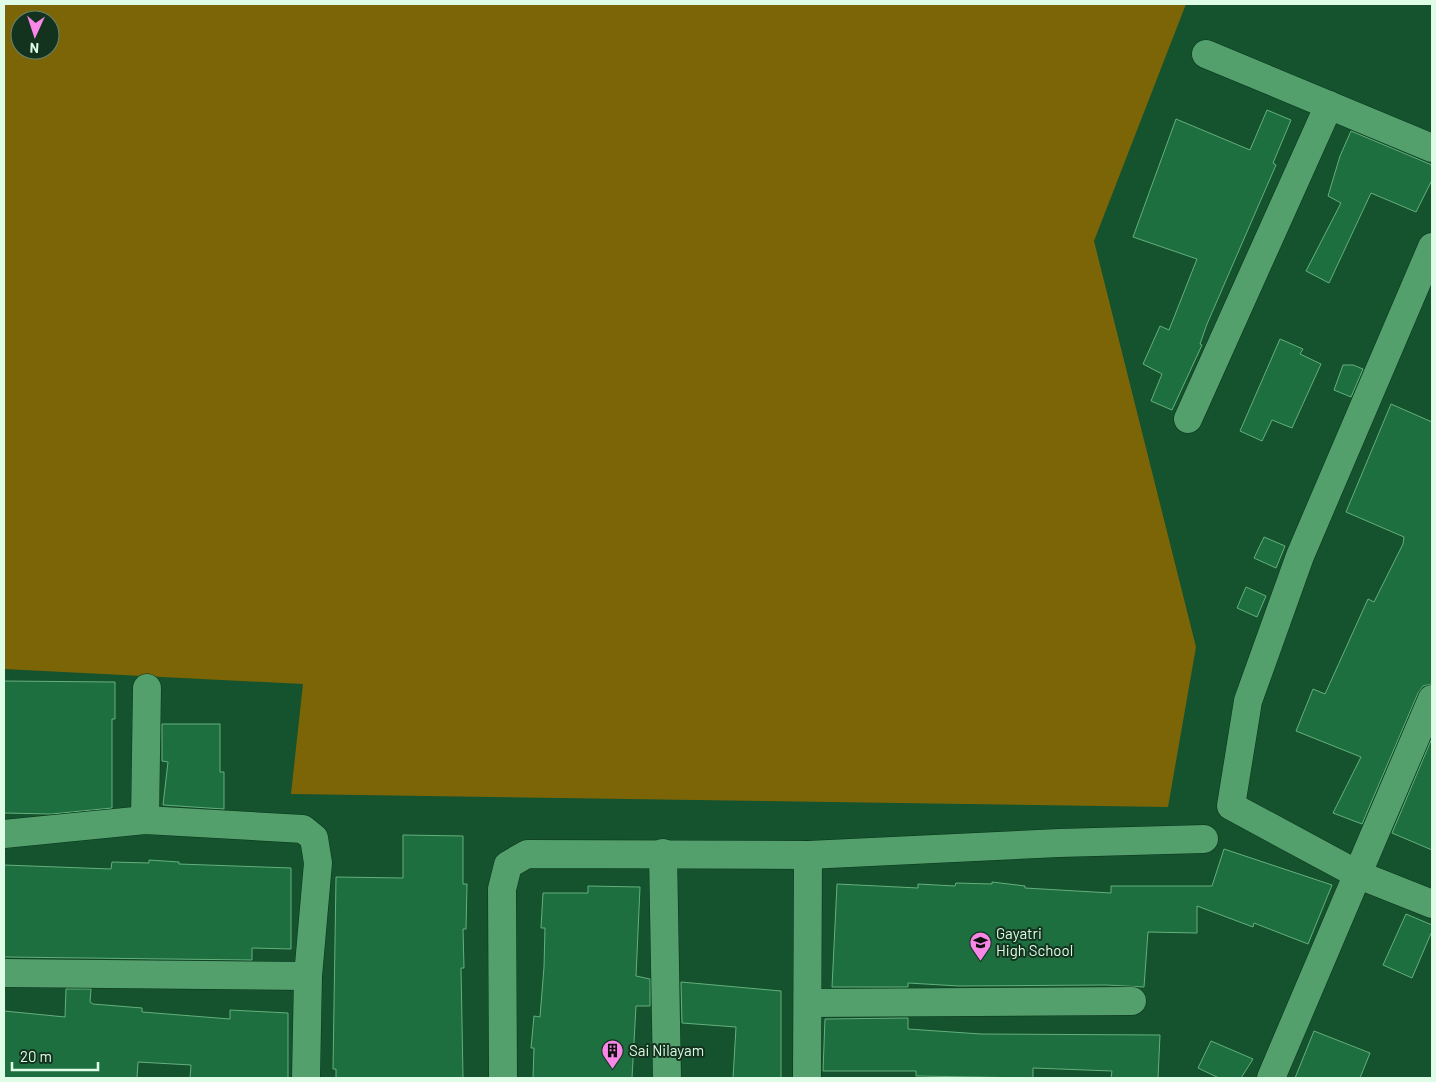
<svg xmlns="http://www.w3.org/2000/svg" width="1436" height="1082" viewBox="0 0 1436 1082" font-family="Barlow,sans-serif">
<rect width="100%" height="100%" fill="#15522e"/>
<path fill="#7c6507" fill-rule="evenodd" d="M4,4h1182l-92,237 102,406 -28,160 -877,-13 12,-110 -299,-15zM20,20h30v30h-30z"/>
<g fill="#1e6f3f" stroke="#64b07c">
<path d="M1267,110l24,10 -18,43 3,2 -69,159 -7,20 2,1 -30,65 -21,-9 11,-27 -19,-10 17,-38 9,4 28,-71 -64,-22 43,-118 74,31z"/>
<path d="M1351,131l81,34v15l-16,32 -45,-19 -42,90 -23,-12 35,-68 -13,-7 12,-40z"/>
<path d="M1280,339l23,10 -3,5 21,10 -29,64 -20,-8 -10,21 -22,-10z"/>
<path d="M1343,365h10l10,4 -12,28 -17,-7z"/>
<path d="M1391,404l41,18v262l-9,2 -5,7 -56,131 -29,-11 28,-56 -65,-26 17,-42 12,5 43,-95 6,3 29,-58 1,-7 -58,-25z"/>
<path d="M1264,537l21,9 -9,22 -22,-10z"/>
<path d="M1246,587l20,9 -9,21 -20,-9z"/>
<path d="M4,681l111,1v37h-3v89l-61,6 -47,-1z"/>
<path d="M162,724h58v48h4v37l-61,-4 5,-43 -6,-1z"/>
<path d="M1432,738v112l-40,-17z"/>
<path d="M403,835l60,1v48h4l-1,45h-3l1,39h-3l2,110h-127v-9h-3l3,-192 67,1z"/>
<path d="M1224,849l108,36 -24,59 -54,-21 -1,4 -56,-21v27l-49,-1 -4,55 -38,-2 -147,1 -51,-3v4h-76l5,-103 81,4v-4l37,2 1,-3 36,1v-2l33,4v2l86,5v-7h101z"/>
<path d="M149,860l30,2v2l112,4v81l-39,-1v12l-248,-3v-92l107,4 1,-7 37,1z"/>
<path d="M588,886l52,1 -4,89 14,3v27h-14l-4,72h-99l1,-30h-3l3,-32 6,1 4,-50 1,-39h-4l2,-35h45z"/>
<path d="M1406,914l26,11v6l-20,47 -29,-13z"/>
<path d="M681,982l100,9v87h-48l3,-51 -54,-4z"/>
<path d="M66,989h25l-1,13 3,2 49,4v4l88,7v-9l58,3v65h-98l1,-13 -53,-3 -1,16h-133v-67l61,6z"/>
<path d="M908,1018v11l73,5 179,1 -2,43h-47l1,-7 -79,-3v10l-117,-2v-5h-93l2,-52z"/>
<path d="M1314,1031l56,22 -10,25h-65z"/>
<path d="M1211,1041l42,18 -12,19h-22l-21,-10z"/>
</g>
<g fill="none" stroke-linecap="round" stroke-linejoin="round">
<defs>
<g id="street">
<path d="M1206,54l226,94"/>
<path d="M1432,247l-132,309 -52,145 -17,105 128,69 73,29"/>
<path d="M1188,419l141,-314"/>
<path d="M145,820l2,-132"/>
<path d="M4,834l141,-14 158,9 11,9 4,25 -10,113 -2,102"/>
<path d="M663,853l4,225"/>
<path d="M4,973l304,3"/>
<path d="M808,1003l324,-2"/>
<path d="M503,1078l-1,-189 6,-24 19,-11 281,1 251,-12 145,-4"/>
<path d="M807,1078l1,-223"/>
<path d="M1271,1078l161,-379"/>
</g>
</defs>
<use href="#street" stroke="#0a351b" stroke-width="29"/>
<use href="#street" stroke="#53a06c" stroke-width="28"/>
</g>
<defs>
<symbol id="school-pin" viewBox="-11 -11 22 30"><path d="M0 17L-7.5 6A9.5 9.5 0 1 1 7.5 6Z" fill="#f987e8" stroke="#13331e"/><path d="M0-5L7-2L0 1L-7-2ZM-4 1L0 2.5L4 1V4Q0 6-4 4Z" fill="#111"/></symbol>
<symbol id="building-pin" viewBox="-11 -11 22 30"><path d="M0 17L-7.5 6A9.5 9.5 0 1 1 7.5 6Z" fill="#f987e8" stroke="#13331e"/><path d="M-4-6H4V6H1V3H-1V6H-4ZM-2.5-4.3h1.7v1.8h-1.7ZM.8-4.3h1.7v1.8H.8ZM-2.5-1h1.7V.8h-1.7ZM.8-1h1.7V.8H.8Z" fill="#111"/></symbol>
</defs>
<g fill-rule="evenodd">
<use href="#school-pin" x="968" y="930" width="25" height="34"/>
<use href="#building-pin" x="600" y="1038" width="25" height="34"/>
</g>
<g text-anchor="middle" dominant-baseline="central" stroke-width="4" stroke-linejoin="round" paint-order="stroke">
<g font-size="15" fill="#dffde6" stroke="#13331e" text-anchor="start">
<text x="996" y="933">Gayatri<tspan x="996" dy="17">High School</tspan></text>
<text x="629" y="1050">Sai Nilayam</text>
</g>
</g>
<rect width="1436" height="1082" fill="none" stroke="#dffde6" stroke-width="10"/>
<g transform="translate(35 35) rotate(183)"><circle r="24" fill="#13331e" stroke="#65846e"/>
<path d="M0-4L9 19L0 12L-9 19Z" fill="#f987e8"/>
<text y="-8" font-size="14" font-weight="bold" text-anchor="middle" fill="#dffde6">N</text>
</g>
<path d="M12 1062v8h86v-8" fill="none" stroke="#dffde6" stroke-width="2.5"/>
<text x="20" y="1062" font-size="15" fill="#dffde6" stroke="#13331e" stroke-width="4" paint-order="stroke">20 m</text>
</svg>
